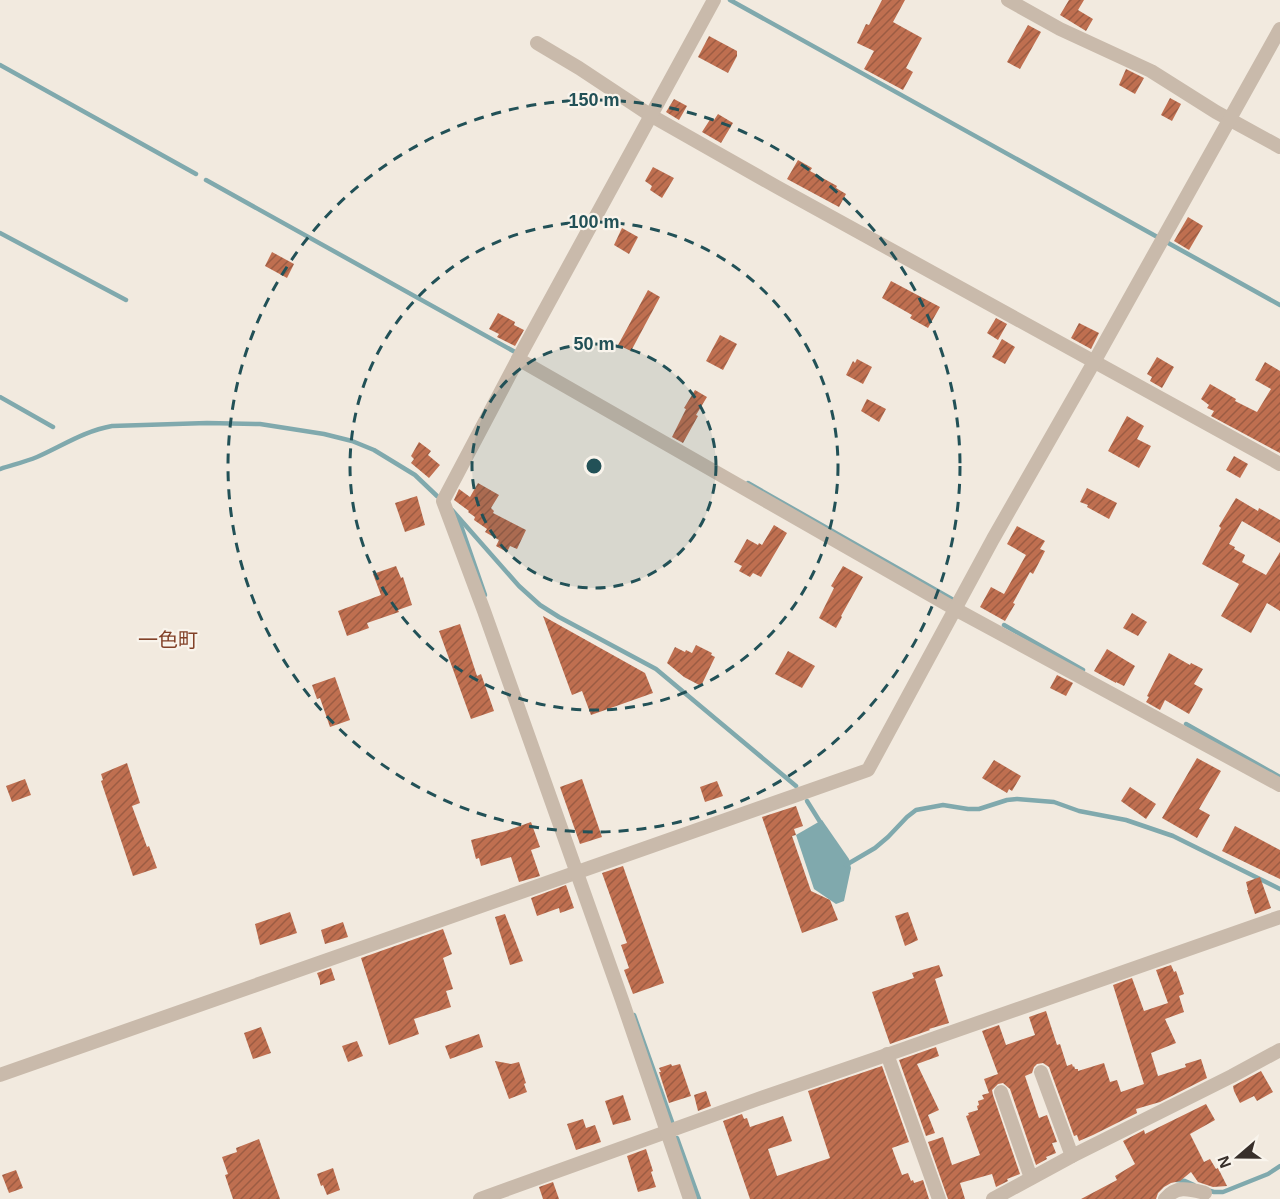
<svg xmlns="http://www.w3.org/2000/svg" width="1280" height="1199" viewBox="0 0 1280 1199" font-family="Arial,'Noto Sans JP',sans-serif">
<defs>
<pattern id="building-hatch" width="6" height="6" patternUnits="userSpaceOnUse" patternTransform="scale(1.5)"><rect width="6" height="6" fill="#bf6f50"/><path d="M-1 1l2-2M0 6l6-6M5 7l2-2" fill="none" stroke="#9c5c43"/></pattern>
</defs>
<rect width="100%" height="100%" fill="#f2eadf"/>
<path fill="#80a9ad" d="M822,820l27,39 2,9 -7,33 -8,3 -22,-15 -18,-54z"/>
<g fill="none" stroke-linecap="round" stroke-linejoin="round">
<g stroke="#80a9ad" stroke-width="4.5">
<path d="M730,0l550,305"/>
<path d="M0,65l196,109"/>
<path d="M206,180l309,172"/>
<path d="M0,233l126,67"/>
<path d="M0,397l53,30"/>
<path d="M0,469c12,-4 25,-7 37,-12 25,-11 47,-26 75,-31l95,-3 53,1 64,10 28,7 22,9 41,25 22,21"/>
<path d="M748,483l209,119"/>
<path d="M452,510l67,76 21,19 19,12 97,52 140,117"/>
<path d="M459,520l26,75"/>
<path d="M1004,625l79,45"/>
<path d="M1186,724l94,53"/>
<path d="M807,801l15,24"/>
<path d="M846,865l29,-17 13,-11 19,-20 9,-7 27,-5 25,4h11l28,-9 10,-1 37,3 25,9 47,9 47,16 107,53"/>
<path d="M634,1015l38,107"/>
<path d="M677,1138l22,61"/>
<path d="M1176,1180l9,1 9,4"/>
<path d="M1207,1190l7,2h9l45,-18 12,-8"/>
</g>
</g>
<g fill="url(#building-hatch)">
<path d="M882,0h23l-12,22 29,16 -16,30 7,4 -10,18 -39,-21 10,-18 -17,-8 9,-19 3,1z"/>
<path d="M1069,0h15l-6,10 15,9 -7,12 -26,-16z"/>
<path d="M1028,25l13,7 -21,37 -13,-7z"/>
<path d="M709,36l28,15v5l-9,17 -30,-16z"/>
<path d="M1126,69l18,9 -9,16 -16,-9z"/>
<path d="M1170,98l11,6 -9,17 -11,-6z"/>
<path d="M674,99l13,7 -8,14 -13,-8z"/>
<path d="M718,114l15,9 -12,20 -19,-11 9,-14 3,2z"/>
<path d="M798,160l14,8 -2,3 27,15 -1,2 10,6 -7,13 -52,-28z"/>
<path d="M653,167l21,11 -12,20 -12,-8 2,-4 -7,-5z"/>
<path d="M1188,217l15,9 -14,24 -15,-9z"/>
<path d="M622,228l16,9 -9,17 -15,-9z"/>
<path d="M272,252l22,12 -7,14 -22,-12z"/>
<path d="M891,281l49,26 -12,21 -18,-10 2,-3 -30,-17z"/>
<path d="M648,290l12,7 -29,54 -13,-6z"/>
<path d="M498,313l17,9 -1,3 10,5 -9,16 -18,-9 2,-3 -10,-5z"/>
<path d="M996,318l11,6 -9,16 -11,-7z"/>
<path d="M1079,323l20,10 -8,16 -20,-11z"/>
<path d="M720,335l17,9 -14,26 -17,-9z"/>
<path d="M1002,339l13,8 -10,17 -13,-7z"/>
<path d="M1157,357l17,10 -12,21 -12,-7 2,-4 -5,-3z"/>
<path d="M857,359l15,8 -9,17 -17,-9 7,-14 2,2z"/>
<path d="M1265,362l15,9v82l-69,-37 3,-5 -7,-3 2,-3 -8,-6 9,-15 26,15 -1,2 22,11 14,-23 -16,-9z"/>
<path d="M695,390l12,7 -11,18 2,1 -15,27 -11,-6 14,-28 7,4 -9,-5z"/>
<path d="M867,399l19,10 -7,13 -18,-11z"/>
<path d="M1127,416l17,10 -7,13 14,7 -12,22 -31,-17z"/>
<path d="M419,442l12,9 -3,4 12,10 -11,13 -18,-15 3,-4 -3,-3z"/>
<path d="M1234,456l14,8 -8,14 -14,-8z"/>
<path d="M478,483l21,12 -8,13 3,3 -1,2 33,17 -9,19 -7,-3 -3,6 -11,-6 3,-6 -14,-8 2,-3 -13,-9 1,-3 -7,-5 1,-1 -15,-11 5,-11 11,8z"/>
<path d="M1087,488l30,15 -8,16 -22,-12 1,-2 -8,-3z"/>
<path d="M417,496l8,29 -20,7 -10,-29z"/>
<path d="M1236,498l22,13 1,-3 21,12v23l-38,-22 -13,23 6,3 -1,2 11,6 -3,7 24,13 14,-23v59l-13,-8 -16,30 -30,-17 18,-32 -37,-20 19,-36 -2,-2z"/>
<path d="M774,525l13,8 -26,44 -8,-4 -3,4 -11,-6 3,-5 -8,-4 13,-23 11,6 1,-2 3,2z"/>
<path d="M1017,526l28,15 -5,8 5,2 -12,23 -3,-2 -17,31 2,1 -10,17 -25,-14 11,-20 13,7 22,-39 -19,-11z"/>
<path d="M396,566l5,12 2,-1 9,28 -14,5 1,2 -32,11 2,5 -22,8 -9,-25 43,-16 -8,-21z"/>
<path d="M843,566l20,11 -22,39 1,1 -6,11 -17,-10 15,-30 -3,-2z"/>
<path d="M1132,613l15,9 -9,14 -15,-8z"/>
<path d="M543,616l102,57 8,20 -62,22 -9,-24 -10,4z"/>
<path d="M460,624l17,52 4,-2 13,37 -23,8 -32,-88z"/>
<path d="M696,645l16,8 -1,2 4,2 -14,29 -17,-9 -17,-14 8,-16 10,5 1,-2 6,3z"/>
<path d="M1107,649l28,17 -11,20 -8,-4v1l-22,-12z"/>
<path d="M788,651l27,15 -13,22 -27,-14z"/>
<path d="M1169,653l21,12 1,-2 12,6 -9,15 9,5 -14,25 -24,-14 -5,10 -14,-8 3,-5 -2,-1z"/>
<path d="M1057,675l16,8 -7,13 -16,-8z"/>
<path d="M335,677l15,43 -20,7 -10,-29 -3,1 -5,-14z"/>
<path d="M1197,758l24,13 -22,38 11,6 -13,23 -35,-20z"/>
<path d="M994,760l27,16 -9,15 -3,-2 -2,4 -25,-15z"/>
<path d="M127,763l13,40 -8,3 15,41 2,-1 8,22 -24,8 -32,-95 2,-1 -2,-6z"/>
<path d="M25,779l6,16 -19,7 -6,-16z"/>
<path d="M582,779l20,58 -22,7 -20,-57z"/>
<path d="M717,781l6,15 -18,6 -5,-15z"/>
<path d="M1130,787l26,17 -10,15 -25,-18z"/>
<path d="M796,806l7,20 -9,3 2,6 -4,1 19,55 19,9 8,20 -36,13 -40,-116z"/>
<path d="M531,822l9,25 -9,3 9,26 -21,6 -8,-25 -30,9 -2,-8 -3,1 -5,-19 35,-9z"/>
<path d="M1235,826l45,24v29l-58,-28z"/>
<path d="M623,866l41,117 -31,11 -9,-24 5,-2 -8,-23 6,-2 -25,-70z"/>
<path d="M1260,877l11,31 -16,6 -8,-24h1l-2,-8z"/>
<path d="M566,885l8,23 -14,5 -1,-5 -22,8 -6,-18z"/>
<path d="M290,912l7,21 -37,12 -5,-21z"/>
<path d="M908,912l10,28 -13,6 -10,-30z"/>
<path d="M505,914l18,47 -13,4 -15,-48z"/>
<path d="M343,922l5,15 -23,7 -4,-14z"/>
<path d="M443,929l9,25 -9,4 10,31 -7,2 5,16 -37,12 5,15 -30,11 -28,-87z"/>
<path d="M939,965l4,11 -8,3 14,44 -20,6 1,1 -40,14 -18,-52 42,-14 -2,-5z"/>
<path d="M1171,965l3,7 2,-1 8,23 -5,2 5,16 -19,7 11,24 -25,10 7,23 28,-9 -1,-3 16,-5 6,19 -47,24 -24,7 1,4 -44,22 -14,6 -2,-6 -3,1 -25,-69 -6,-4 -6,1 -3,3 -2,6 -7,3 14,42 8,-3 10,27 -5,1 4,10 -10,4 1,2 -11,6 -26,-76 -7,-6 -5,1 -6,6 1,5 27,79 -13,5 1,2 -12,6 -4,-13 -32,9 5,16h-17l-20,-57 15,-5 9,28 28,-10 -14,-39 3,-1 -1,-2 10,-3 -1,-4 2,-1 -1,-4 6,-2 -2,-4 7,-2 -5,-14 14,-5 -16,-43 17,-6 7,20 29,-10 -6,-18 17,-6 11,34 3,-1 7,22 5,-2 1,3 1,-1 1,3h3v2l26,-8 6,19 7,-2 4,12 23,-8 -31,-99 19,-7 12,33 24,-8 -12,-33z"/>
<path d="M331,968l4,12 -15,5v-4l-3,-8z"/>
<path d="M261,1027l10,26 -18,6 -9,-26z"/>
<path d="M479,1034l4,13 -33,12 -5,-13z"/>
<path d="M357,1041l6,15 -15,6 -6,-16z"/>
<path d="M936,1047l3,9 -22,8 22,46 -11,5 7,18 -9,3 -27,-76z"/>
<path d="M495,1061l16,3 8,-2 7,21 -2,1 3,8 -18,7z"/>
<path d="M671,1064l1,2 8,-2 11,32 -22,7 -10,-31h2l-2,-4z"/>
<path d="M882,1066l27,76 -17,6 10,27 6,-2 3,8 2,-1 1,3 9,-3 6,19h-179l-27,-78 19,-7 2,5 3,-1 3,9 33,-11 9,25 -24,8 9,27 53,-18 -22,-67z"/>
<path d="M1261,1071l12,21 -16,9 -3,-5 -14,7 -6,-12 -1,-5z"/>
<path d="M706,1091l5,15 -13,5 -4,-16z"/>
<path d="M623,1095l8,25 -18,5 -8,-24z"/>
<path d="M1206,1104l9,16 -25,14 14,28 6,-3 6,10 2,-1 9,18 -14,1 -15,-5 -7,-10 -11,9 -9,2 -7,4 -6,6 -2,6h-75l36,-19 -2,-4 20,-12 -12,-23 21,-11 1,4z"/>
<path d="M583,1119l3,9 9,-3 6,17 -25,8 -9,-26z"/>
<path d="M259,1139l21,60h-47l-8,-24 3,-1 -6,-17 15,-5 -1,-4z"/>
<path d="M646,1149l7,22 -2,1 5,15 -18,5 -11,-36z"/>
<path d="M333,1168l7,22 -13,5 -4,-10 -2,1 -4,-12z"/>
<path d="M16,1170l7,18 -14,5 -7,-18z"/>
<path d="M553,1182l6,17h-16l-4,-12z"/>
</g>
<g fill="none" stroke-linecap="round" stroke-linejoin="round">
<g stroke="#c9baab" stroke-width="14">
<path d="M1008,0l52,29 91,42 65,41 64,35"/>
<path d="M537,43l42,25 71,47 127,72 503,277"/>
<path d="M518,359l437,250 325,176"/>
<path d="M887,1054l52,145"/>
<path d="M1041,1072l31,84"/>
<path d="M0,1075l868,-305 125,-231 101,-177 186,-333"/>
<path d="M1001,1092l30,86"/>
<path d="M480,1199l278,-100 137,-47 385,-135"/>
<path d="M690,1199l-68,-199 -138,-389 -41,-110 75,-142 196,-359"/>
<path d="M993,1199l79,-43 160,-80 48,-26"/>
<path d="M1165,1199c12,-14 24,-10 40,-6"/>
</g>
</g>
<circle cx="594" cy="466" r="122" fill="#225157" fill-opacity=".12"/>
<g fill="none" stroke="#225157" stroke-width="3" stroke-dasharray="10 8">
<circle cx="594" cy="466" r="122"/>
<circle cx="594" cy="466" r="244"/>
<circle cx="594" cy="466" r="366"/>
</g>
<g text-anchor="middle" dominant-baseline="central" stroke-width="4.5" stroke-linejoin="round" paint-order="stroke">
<g font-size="20" fill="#824128" stroke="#f9f4ec">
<text x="168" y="640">一色町</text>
</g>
</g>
<circle cx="594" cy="466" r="9" fill="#225157" stroke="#f9f4ec" stroke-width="3"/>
<g font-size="18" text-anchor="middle" font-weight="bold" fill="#225157" stroke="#f9f4ec" stroke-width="4.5" stroke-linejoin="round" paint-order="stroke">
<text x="594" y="106">150 m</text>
<text x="594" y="228">100 m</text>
<text x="594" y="350">50 m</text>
</g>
<g transform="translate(1238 1157) rotate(250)" stroke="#f9f4ec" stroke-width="4.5" paint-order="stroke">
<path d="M0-4.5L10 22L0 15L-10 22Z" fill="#382f2a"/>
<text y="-9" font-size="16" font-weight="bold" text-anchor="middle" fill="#382f2a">N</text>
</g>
</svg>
